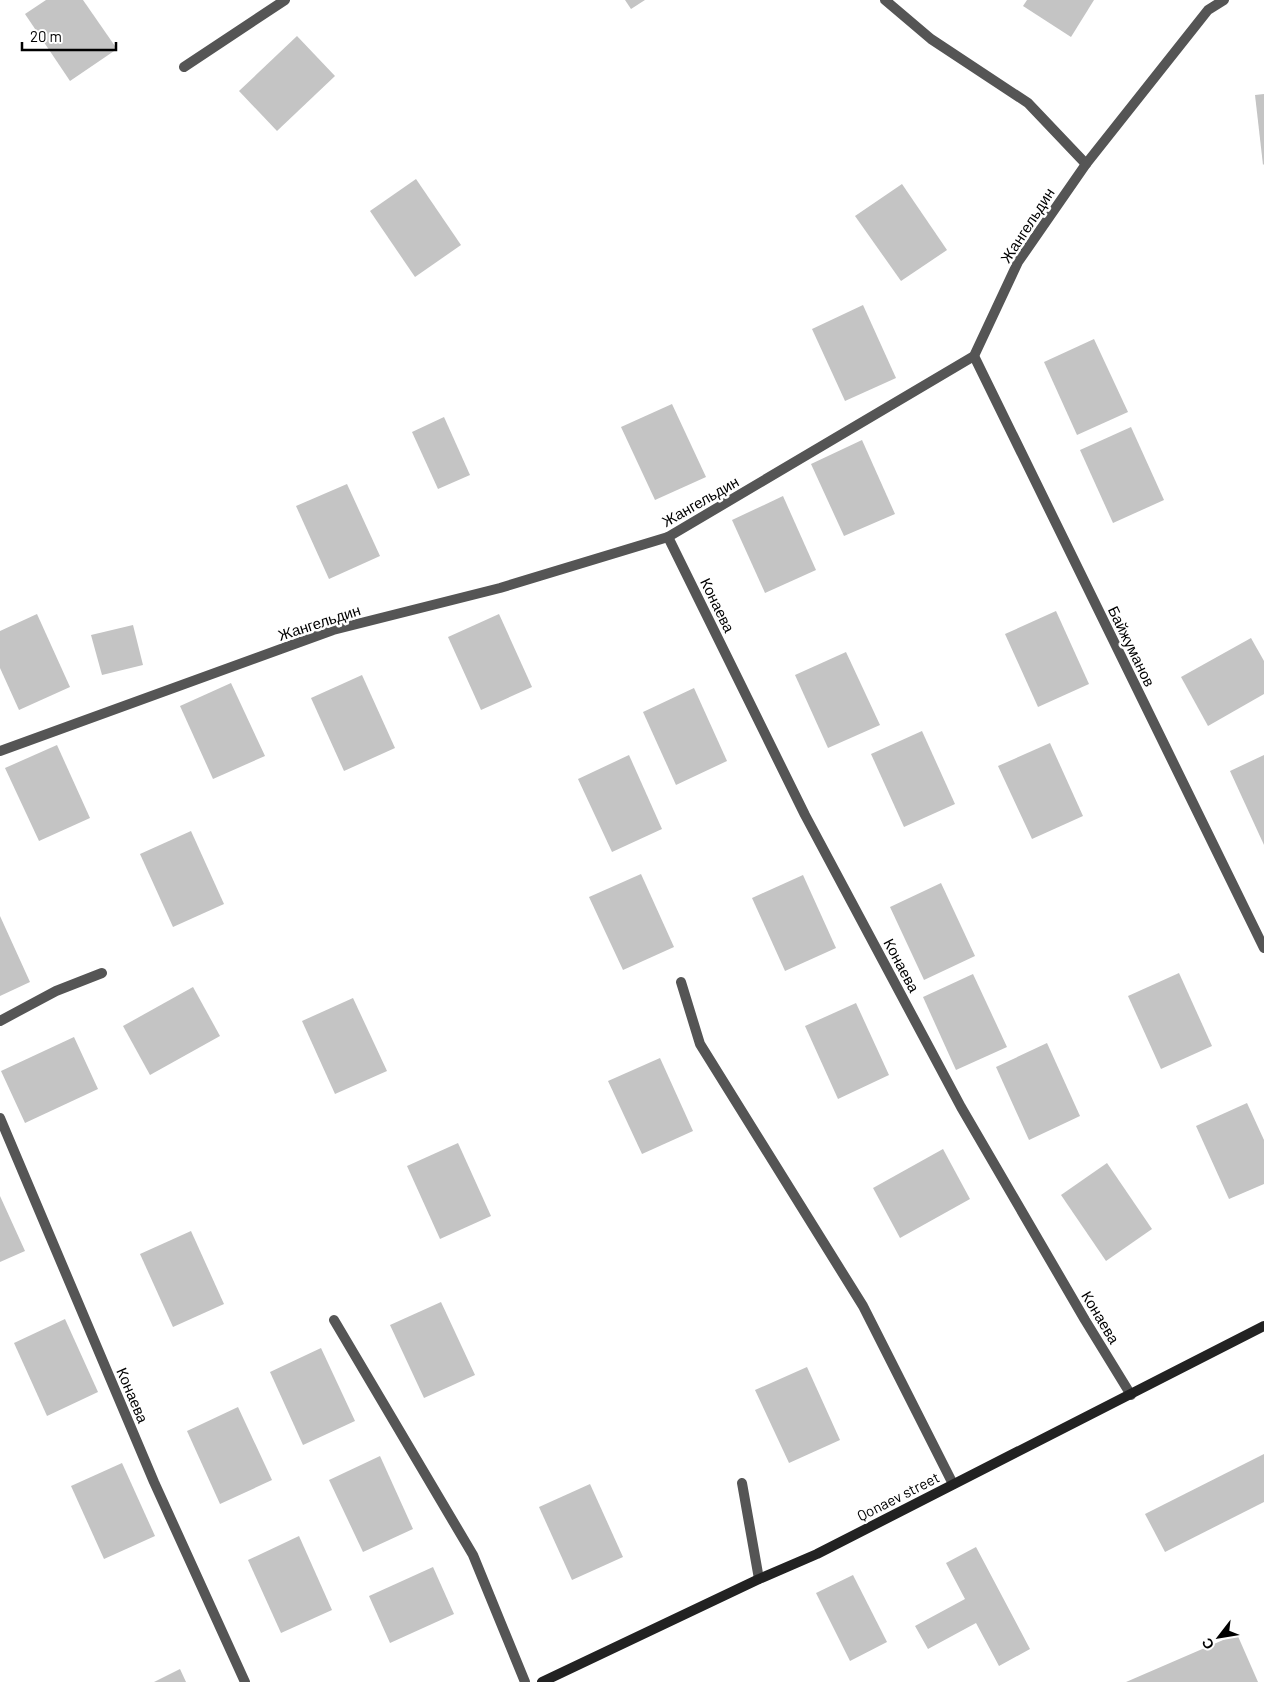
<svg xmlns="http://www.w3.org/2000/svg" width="1264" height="1682" viewBox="0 0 1264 1682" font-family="Barlow,sans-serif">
<rect width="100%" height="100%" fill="#fff"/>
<g fill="#c4c4c4">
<path d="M46,0h37l34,49 -47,32 -45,-67z"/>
<path d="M625,0h20l-14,9z"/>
<path d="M1027,0h67l-23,37 -48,-31z"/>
<path d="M297,36l38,40 -58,55 -38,-40z"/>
<path d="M1264,94v70l-1,1 -8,-70z"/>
<path d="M416,179l45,66 -46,32 -45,-66z"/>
<path d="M902,184l45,66 -46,31 -46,-65z"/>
<path d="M863,305l33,73 -51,23 -33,-72z"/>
<path d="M1094,339l34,73 -51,23 -33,-73z"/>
<path d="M672,404l34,73 -51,23 -34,-73z"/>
<path d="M444,417l26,58 -32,14 -26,-57z"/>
<path d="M1131,427l33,73 -51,23 -33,-73z"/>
<path d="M862,440l33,74 -51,22 -33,-72z"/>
<path d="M347,484l33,72 -51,23 -33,-73z"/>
<path d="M783,496l33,74 -51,23 -33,-73z"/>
<path d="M1056,611l33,73 -51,23 -33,-73z"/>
<path d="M37,614l33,73 -51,23 -19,-42v-37z"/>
<path d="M499,614l33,73 -51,23 -33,-73z"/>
<path d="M133,625l10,40 -41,10 -11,-40z"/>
<path d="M1251,638l13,23v33l-56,32 -27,-49z"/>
<path d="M846,652l34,73 -52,23 -33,-73z"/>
<path d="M362,675l33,73 -51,23 -33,-73z"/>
<path d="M231,683l34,73 -52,23 -33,-73z"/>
<path d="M694,688l33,73 -51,24 -33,-73z"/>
<path d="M922,731l33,73 -51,23 -33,-73z"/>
<path d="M1050,743l33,73 -51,23 -34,-73z"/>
<path d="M57,745l33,73 -51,23 -34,-73z"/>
<path d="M629,755l33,74 -50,23 -34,-73z"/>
<path d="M1264,755v90l-34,-74z"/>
<path d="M191,831l33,73 -51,23 -33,-73z"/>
<path d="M641,874l33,73 -51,23 -34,-73z"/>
<path d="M803,875l33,73 -51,23 -33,-73z"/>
<path d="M941,883l34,73 -51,24 -34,-73z"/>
<path d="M0,916l30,66 -30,14z"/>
<path d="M1179,973l33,73 -51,23 -33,-73z"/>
<path d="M973,974l34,73 -51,23 -33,-73z"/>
<path d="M193,987l27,49 -70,39 -27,-49z"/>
<path d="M353,998l34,73 -52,23 -33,-73z"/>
<path d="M856,1003l33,72 -51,24 -33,-73z"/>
<path d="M74,1037l24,52 -73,34 -24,-52z"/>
<path d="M1047,1043l33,73 -51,24 -33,-73z"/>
<path d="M660,1058l33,73 -51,23 -34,-73z"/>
<path d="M1247,1103l17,37v44l-35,15 -33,-73z"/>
<path d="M458,1143l33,73 -51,23 -33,-73z"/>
<path d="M943,1149l27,50 -70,39 -27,-50z"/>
<path d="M1107,1163l45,66 -46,32 -45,-66z"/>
<path d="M0,1196l25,55 -25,11z"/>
<path d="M191,1231l33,73 -51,23 -33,-73z"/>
<path d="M441,1302l34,73 -51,23 -34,-73z"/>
<path d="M65,1319l33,73 -51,24 -33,-73z"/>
<path d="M321,1348l34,73 -52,24 -33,-73z"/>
<path d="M807,1367l33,73 -51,23 -34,-73z"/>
<path d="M238,1407l34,73 -52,24 -33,-73z"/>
<path d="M1264,1454v48l-99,50 -20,-38z"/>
<path d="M380,1456l33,73 -50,23 -34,-72z"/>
<path d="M122,1463l33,73 -51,23 -33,-73z"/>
<path d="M590,1484l33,73 -51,23 -33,-73z"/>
<path d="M299,1536l33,74 -51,23 -33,-73z"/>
<path d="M976,1547l54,102 -31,17 -23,-43 -48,26 -13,-23 50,-27 -19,-36z"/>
<path d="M433,1567l21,47 -64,29 -21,-47z"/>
<path d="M853,1575l34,67 -37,19 -34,-68z"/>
<path d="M1237,1634l21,48h-132z"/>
<path d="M180,1669l6,13h-32z"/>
</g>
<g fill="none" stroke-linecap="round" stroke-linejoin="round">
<g stroke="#555" stroke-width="10">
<path d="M885,0l46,39 97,64 58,61"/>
<path d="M184,67l101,-67"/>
<path d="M974,356l290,592"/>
<path d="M668,537l137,278 156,292 124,213 46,75"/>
<path d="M0,751l333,-121 167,-42 168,-51 306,-181 44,-94 68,-98 122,-154 16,-10"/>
<path d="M681,982l19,62 163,262 90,178"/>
<path d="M0,1021l56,-30 46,-18"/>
<path d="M0,1118l154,364 91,200"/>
<path d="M334,1320l139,235 52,127"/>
<path d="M742,1483l17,96"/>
</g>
<path stroke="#222" stroke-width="10" d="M542,1682l217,-103 58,-25 447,-228"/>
</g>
<g text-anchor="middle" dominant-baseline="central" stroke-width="5" stroke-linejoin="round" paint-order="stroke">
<g font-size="15" fill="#000" stroke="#fff">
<text transform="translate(1027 225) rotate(-57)">Жангельдин</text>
<text transform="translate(700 501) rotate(-30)">Жангельдин</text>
<text transform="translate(718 605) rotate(64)">Конаева</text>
<text transform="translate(319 622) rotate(-18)">Жангельдин</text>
<text transform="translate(1132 646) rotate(64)">Байжуманов</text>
<text transform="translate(902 965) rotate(62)">Конаева</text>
<text transform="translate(1101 1317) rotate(59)">Конаева</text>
<text transform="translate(133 1395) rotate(67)">Конаева</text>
<text transform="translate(898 1496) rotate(-27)">Qonaev street</text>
</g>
</g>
<g transform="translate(1219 1637) rotate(239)" stroke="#ffffff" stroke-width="4" paint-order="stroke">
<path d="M0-4L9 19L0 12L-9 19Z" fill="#000000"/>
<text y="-8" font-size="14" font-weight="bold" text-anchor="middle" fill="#000000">С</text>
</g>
<path d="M22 42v8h94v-8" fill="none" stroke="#000000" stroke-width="2.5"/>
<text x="30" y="42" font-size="15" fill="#000000" stroke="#ffffff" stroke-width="4" paint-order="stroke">20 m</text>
</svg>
